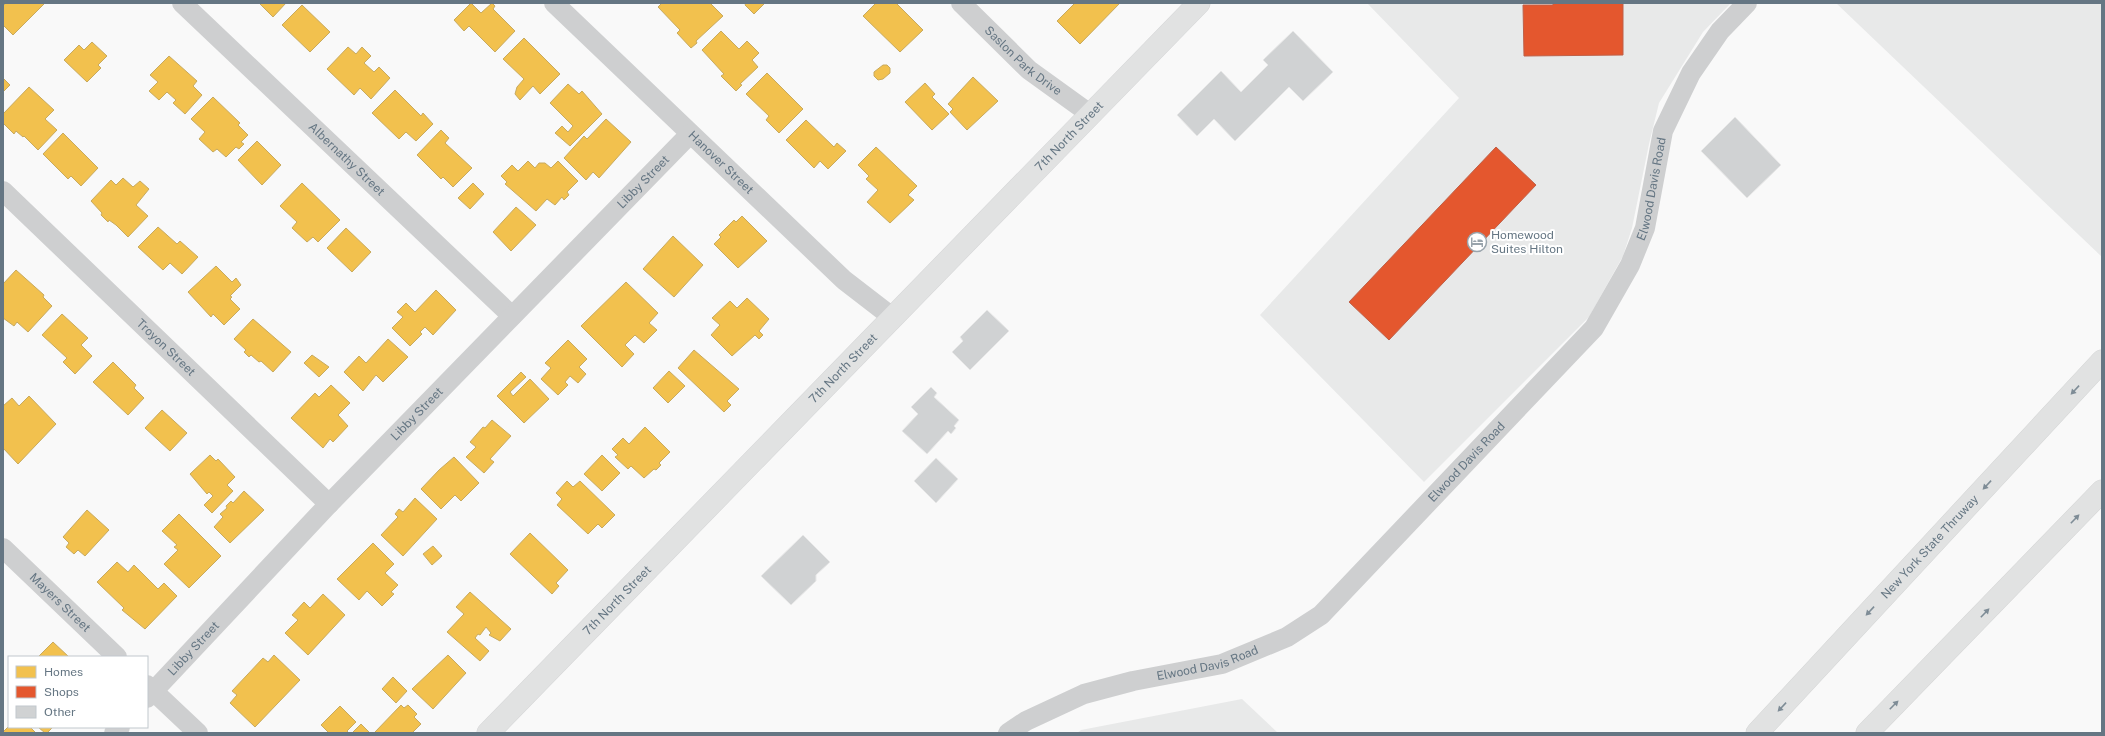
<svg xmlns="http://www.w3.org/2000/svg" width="2105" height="736" viewBox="0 0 2105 736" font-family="'Public Sans',sans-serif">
<rect width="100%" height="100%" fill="#f9f9f9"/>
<g fill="#e8e9e9">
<path d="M1367,3h364l-28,29 -44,71 -10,41 -17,84 -9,28 -34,61 -165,165 -164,-167 199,-217z"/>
<path d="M1836,3h266v254l-179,-171z"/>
<path d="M1242,699l36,34h-201l4,-3z"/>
</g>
<g fill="#f2c14e" stroke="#c8aa5e">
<path d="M6,3h39l-32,32 -10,-10v-19z"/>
<path d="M259,3h27l-13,14z"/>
<path d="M471,3l10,10 11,-10 3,3 -2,3 22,22 -20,21 -26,-26 -5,5 -10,-11z"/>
<path d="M662,3h48l13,13 -27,25 1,2 -6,5 -14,-15 3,-3 -22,-23z"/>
<path d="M746,3h16l2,1 -10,10 -9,-9z"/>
<path d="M876,3h20l27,27 -23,22 -37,-36z"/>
<path d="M1075,3h45l-40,41 -23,-23z"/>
<path d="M302,5l28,27 -20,20 -28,-27z"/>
<path d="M721,31l18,18 8,-8 12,12 -7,7 6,7 -18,17 2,1 -6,6 -15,-15 3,-2 -22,-24z"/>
<path d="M524,38l36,36 -20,20 -7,-8 -13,14 -5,-6 2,-7 7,-8 -21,-20z"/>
<path d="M92,42l15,14 -9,9 3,3 -14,14 -23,-22 15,-15 5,5z"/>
<path d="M348,47l8,7 6,-7 9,9 -7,7 10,9 5,-5 11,11 -19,21 -11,-11 -6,7 -27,-26z"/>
<path d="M169,56l28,25 -4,5 9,9 -17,19 -12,-11 3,-3 -9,-8 -8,8 -10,-9 9,-9 -8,-7z"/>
<path d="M883,65h4l3,3v5l-7,6 -5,1 -4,-4v-4z"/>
<path d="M767,73l36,36 -24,24 -13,-13 3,-4 -23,-22z"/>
<path d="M973,77l25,24 -31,29 -17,-18 3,-3 -5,-5z"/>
<path d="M3,78l7,7 -7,7z"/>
<path d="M925,83l10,11 -3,3 17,17 -17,16 -27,-28z"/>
<path d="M568,84l11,10 3,-3 20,23 -32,32 -15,-13 7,-7 6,6 5,-6 -23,-23z"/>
<path d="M29,87l25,23 -9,9 12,11 -19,20 -14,-14 -1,1 -7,-6 -2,3 -11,-11v-9z"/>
<path d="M395,90l26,26 2,-3 10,11 -17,17 -10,-9 -7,7 -27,-26z"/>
<path d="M213,97l27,26 -2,2 10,10 -7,7 3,2 -5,5 -3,-2 -10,10 -9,-8 -4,3 -14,-13 6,-7 -14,-13z"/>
<path d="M606,119l25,23 -32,36 -6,-6 -7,8 -22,-22 20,-22 3,3z"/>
<path d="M806,120l28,27 3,-4 9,8 -18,18 -8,-8 -6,7 -28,-28z"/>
<path d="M441,130l8,8 -4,5 27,25 -19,19 -10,-10 -2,2 -24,-24z"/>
<path d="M63,133l35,35 -17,18 -10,-10 -3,3 -25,-25z"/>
<path d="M257,141l24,24 -19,20 -24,-25z"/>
<path d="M876,147l41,39 -9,9 6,5 -24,23 -23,-21 11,-12 -12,-11 3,-3 -11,-11z"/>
<path d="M528,161l7,7 4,-5h6l6,5 7,-7 20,20 -11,11 2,3 -5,5 -2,-3 -7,8 -8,-6 -11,12 -31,-27 2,-2 -6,-6 11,-11 6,6z"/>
<path d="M123,178l10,9 7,-6 9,8 -13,16 12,11 -20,21 -12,-12 -7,-5 -1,2 -7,-7 1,-2 -11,-12 20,-21 5,5z"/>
<path d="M302,183l38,37 -22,22 -5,-5 -6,5 -15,-14 5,-6 -17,-16z"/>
<path d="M473,183l11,11 -14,15 -12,-11z"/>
<path d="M516,207l20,18 -25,26 -18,-19z"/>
<path d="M742,216l25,25 -29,27 -24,-24 7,-7 -2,-2 15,-15 2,2z"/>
<path d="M158,227l19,17 3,-3 18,16 -16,17 -12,-11 -7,7 -25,-23z"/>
<path d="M346,228l25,24 -19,20 -25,-24z"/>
<path d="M673,236l30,29 -29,32 -31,-28z"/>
<path d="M216,266l16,16 4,-4 5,7 -11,11 2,1 -2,2 10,10 -16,16 -11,-11 -2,3 -23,-25z"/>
<path d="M16,270l28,25 -1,2 9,9 -24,26 -11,-10 -3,4 -11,-8v-34z"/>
<path d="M626,282l32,31 -9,10 8,7 -13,13 -9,-8 -10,10 9,9 -12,13 -41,-41z"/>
<path d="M436,290l20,20 -23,25 -8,-8 -5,5 2,2 -12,12 -18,-18 11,-11 -6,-5 9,-9 9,9z"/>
<path d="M747,298l22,21 -10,12 4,4 -4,4 -4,-4 -23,21 -21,-21 9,-10 -8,-7 18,-17 7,7z"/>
<path d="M62,314l26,24 -7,7 11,11 -17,18 -12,-12 4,-4 -25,-23z"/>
<path d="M253,319l38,33 -18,20 -12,-11 -2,1 -8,-7 -2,2 -5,-5 2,-2 -12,-11z"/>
<path d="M388,339l20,18 -25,25 -7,-7 -13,16 -19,-19 15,-16 7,7z"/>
<path d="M568,340l19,19 -8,8 7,7 -8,9 -8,-7 -5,6 3,3 -10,10 -17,-16 10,-11 -6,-5z"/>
<path d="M694,350l45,39 -12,12 4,4 -7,7 -46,-44z"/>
<path d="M312,355l17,12 -10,10 -15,-14z"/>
<path d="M113,362l23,23 -2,3 10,10 -16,17 -35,-33z"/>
<path d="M669,371l16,15 -17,17 -15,-15z"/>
<path d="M521,372l5,5 -16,15 3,4 17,-17 19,20 -25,24 -27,-27z"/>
<path d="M331,385l19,18 -12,12 10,11 -15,16 -3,-3 -7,9 -32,-30 24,-25 4,4z"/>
<path d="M29,396l27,28 -38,40 -15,-16v-42l9,-8 7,8z"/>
<path d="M162,410l25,23 -17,18 -25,-23z"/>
<path d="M492,420l19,16 -21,23 4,3 -10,11 -18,-16 10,-10 -6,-5 13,-15 2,1z"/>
<path d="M645,427l25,25 -11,11 2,2 -5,5 -2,-1 -10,9 -13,-12 -3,3 -13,-12 3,-2 -6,-6 11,-11 6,6z"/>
<path d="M210,455l6,6 2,-2 17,18 -8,8 6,6 -21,22 -8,-8 9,-9 -4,-4 -2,2 -17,-20z"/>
<path d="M602,455l18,18 -18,18 -18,-17z"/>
<path d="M454,457l25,26 -18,18 -6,-6 -14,14 -20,-20 18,-19z"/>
<path d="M567,481l6,6 7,-6 35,34 -13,13 -4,-4 -10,10 -31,-29 5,-6 -6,-6z"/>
<path d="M244,491l20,19 -34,33 -16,-16 9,-10 -3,-3 7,-6 -1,-2 5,-5 2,2z"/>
<path d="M415,498l22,21 -34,37 -22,-21 17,-18 -3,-3 4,-5 4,3z"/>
<path d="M87,510l22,20 -24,26 -7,-6 -4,4 -8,-7 3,-4 -6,-6z"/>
<path d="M179,514l42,42 -32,32 -25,-24 14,-14 -4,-3 3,-2 -15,-14z"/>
<path d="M530,533l38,37 -12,13 3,3 -7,8 -42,-40z"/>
<path d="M373,543l21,21 -9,9 13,12 -7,7 3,2 -12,12 -15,-15 -8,9 -22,-21z"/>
<path d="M433,546l9,10 -10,9 -9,-11z"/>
<path d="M117,562l11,10 6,-7 24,24 6,-6 13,13 -32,33 -23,-19 2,-2 -27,-26z"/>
<path d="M470,592l41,37 -11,12 -11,-6 2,-2 -5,-6 -6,8 -2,-1 -3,4 14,13 -9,10 -33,-29 17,-18 -8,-7z"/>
<path d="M323,594l22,21 -37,40 -23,-22 13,-13 -6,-5 12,-13 6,6z"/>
<path d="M53,642l16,15h-31z"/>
<path d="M274,655l26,25 -45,47 -25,-24 7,-8 -5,-4 31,-33 5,4z"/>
<path d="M448,655l18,18 -33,36 -21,-20z"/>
<path d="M393,677l14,14 -11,12 -14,-14z"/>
<path d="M401,705l3,3 4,-3 9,9 -3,3 7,7 -9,9h-36l-1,-1z"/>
<path d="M340,706l16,16 -9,9 2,2h-20l-8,-8z"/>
<path d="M361,724l9,9h-18z"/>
<path d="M9,726l21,1 6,6h-33v-3l1,1z"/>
<path d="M38,727h15l-6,6h-2z"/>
</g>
<g fill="#e4572e" stroke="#be6048">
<path d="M1553,3h70v52l-99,1 -1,-51h30z"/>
<path d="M1496,147l40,38 -147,155 -40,-38z"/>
</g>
<g fill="#d0d2d3" stroke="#e8e8e8">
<path d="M1293,31l40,41 -30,29 -14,-14 -54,54 -21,-22 -17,17 -20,-21 44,-44 20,21 27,-27 -5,-5z"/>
<path d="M1735,117l46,48 -34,33 -46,-47z"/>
<path d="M987,310l22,21 -39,39 -18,-18 11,-11 -3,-4z"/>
<path d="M931,387l6,6 -3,4 25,23 -5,6 2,2 -5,6 -3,-3 -21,23 -25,-23 16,-17 -7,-7z"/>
<path d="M936,458l22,21 -22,24 -22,-22z"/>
<path d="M803,535l27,27 -14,13v6l-25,24 -30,-29z"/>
</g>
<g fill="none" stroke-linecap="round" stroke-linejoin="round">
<defs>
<g id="secondary">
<path id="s8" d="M488,733l711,-730"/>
</g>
<g id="highway">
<path id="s9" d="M1757,733l345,-372"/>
<path d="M1867,733l235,-242"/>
</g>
</defs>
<use href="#secondary" stroke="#d5d6d7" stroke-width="23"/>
<use href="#highway" stroke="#d5d6d6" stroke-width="23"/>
<g stroke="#cecfd0" stroke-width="20">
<path id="s1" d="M182,3l330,313"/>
<path id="s2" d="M554,3l290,277 48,37"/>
<path id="s3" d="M961,3l68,67 61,44"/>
<path id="s4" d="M3,191l326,313"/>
<path id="s5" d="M3,548l114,109"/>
<path d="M147,685l51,48"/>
<path id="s6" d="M147,698l182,-194 361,-370"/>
<path d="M114,733l6,-6"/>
<path id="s7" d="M1008,733l18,-12 58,-27 49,-13 89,-17 65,-27 34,-22 273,-287 36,-63 15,-37 18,-97 28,-58 29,-42 27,-28"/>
</g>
<use href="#secondary" stroke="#e1e2e2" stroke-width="22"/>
<use href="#highway" stroke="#e1e2e2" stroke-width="22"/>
</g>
<defs><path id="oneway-solid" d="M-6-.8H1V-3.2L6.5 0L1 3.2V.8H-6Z"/></defs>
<g fill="#7e8c96">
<use href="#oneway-solid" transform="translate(2075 390) rotate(133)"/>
<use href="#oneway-solid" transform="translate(1987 485) rotate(133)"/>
<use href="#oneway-solid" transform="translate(2075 519) rotate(-46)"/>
<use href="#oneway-solid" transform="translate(1870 611) rotate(133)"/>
<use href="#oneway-solid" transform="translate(1985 613) rotate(-46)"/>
<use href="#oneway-solid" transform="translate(1894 705) rotate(-45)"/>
<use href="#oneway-solid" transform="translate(1782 707) rotate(133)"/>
</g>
<defs>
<symbol id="hotel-ring" viewBox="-11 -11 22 22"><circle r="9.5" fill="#fff" stroke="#99a4ac" stroke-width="1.5"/><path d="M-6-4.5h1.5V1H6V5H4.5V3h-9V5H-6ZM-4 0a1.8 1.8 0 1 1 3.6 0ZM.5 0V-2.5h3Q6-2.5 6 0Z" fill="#99a4ac"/></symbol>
</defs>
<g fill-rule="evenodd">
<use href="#hotel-ring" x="1466" y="231" width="22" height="22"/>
</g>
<g text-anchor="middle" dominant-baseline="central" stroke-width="4" stroke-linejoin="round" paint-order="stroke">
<g font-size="12" fill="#657683" stroke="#fff">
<text stroke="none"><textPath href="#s3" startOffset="85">Saslon Park Drive</textPath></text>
<text stroke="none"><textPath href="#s8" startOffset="833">7th North Street</textPath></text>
<text stroke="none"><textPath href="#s1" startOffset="227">Albernathy Street</textPath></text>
<text stroke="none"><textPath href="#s2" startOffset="231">Hanover Street</textPath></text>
<text stroke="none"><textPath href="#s6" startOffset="716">Libby Street</textPath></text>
<text stroke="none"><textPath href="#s7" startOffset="886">Elwood Davis Road</textPath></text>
<text stroke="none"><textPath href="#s4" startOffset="226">Troyon Street</textPath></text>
<text stroke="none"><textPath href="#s8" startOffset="509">7th North Street</textPath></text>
<text stroke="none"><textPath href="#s6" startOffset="392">Libby Street</textPath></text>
<text stroke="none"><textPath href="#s7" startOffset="549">Elwood Davis Road</textPath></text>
<text stroke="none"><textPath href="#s9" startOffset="254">New York State Thruway</textPath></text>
<text stroke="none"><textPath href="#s8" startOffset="185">7th North Street</textPath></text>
<text stroke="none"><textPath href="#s5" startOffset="79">Mayers Street</textPath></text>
<text stroke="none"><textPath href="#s6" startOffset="68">Libby Street</textPath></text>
<text stroke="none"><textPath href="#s7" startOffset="213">Elwood Davis Road</textPath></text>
</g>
<g font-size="12" fill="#657683" stroke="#fff" text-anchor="start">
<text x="1491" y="235">Homewood<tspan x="1491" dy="14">Suites Hilton</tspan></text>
</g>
</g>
<rect width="2105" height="736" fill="none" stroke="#657683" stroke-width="8"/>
<rect x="8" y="656" width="140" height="72" fill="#ffffff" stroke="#c1c8cd"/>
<rect x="16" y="666" width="20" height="12" fill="#f2c14e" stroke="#c1c8cd"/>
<text x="44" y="676" font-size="12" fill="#657683">Homes</text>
<rect x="16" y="686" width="20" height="12" fill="#e4572e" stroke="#c1c8cd"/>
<text x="44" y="696" font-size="12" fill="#657683">Shops</text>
<rect x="16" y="706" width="20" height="12" fill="#d0d2d3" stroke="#c1c8cd"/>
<text x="44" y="716" font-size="12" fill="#657683">Other</text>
</svg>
